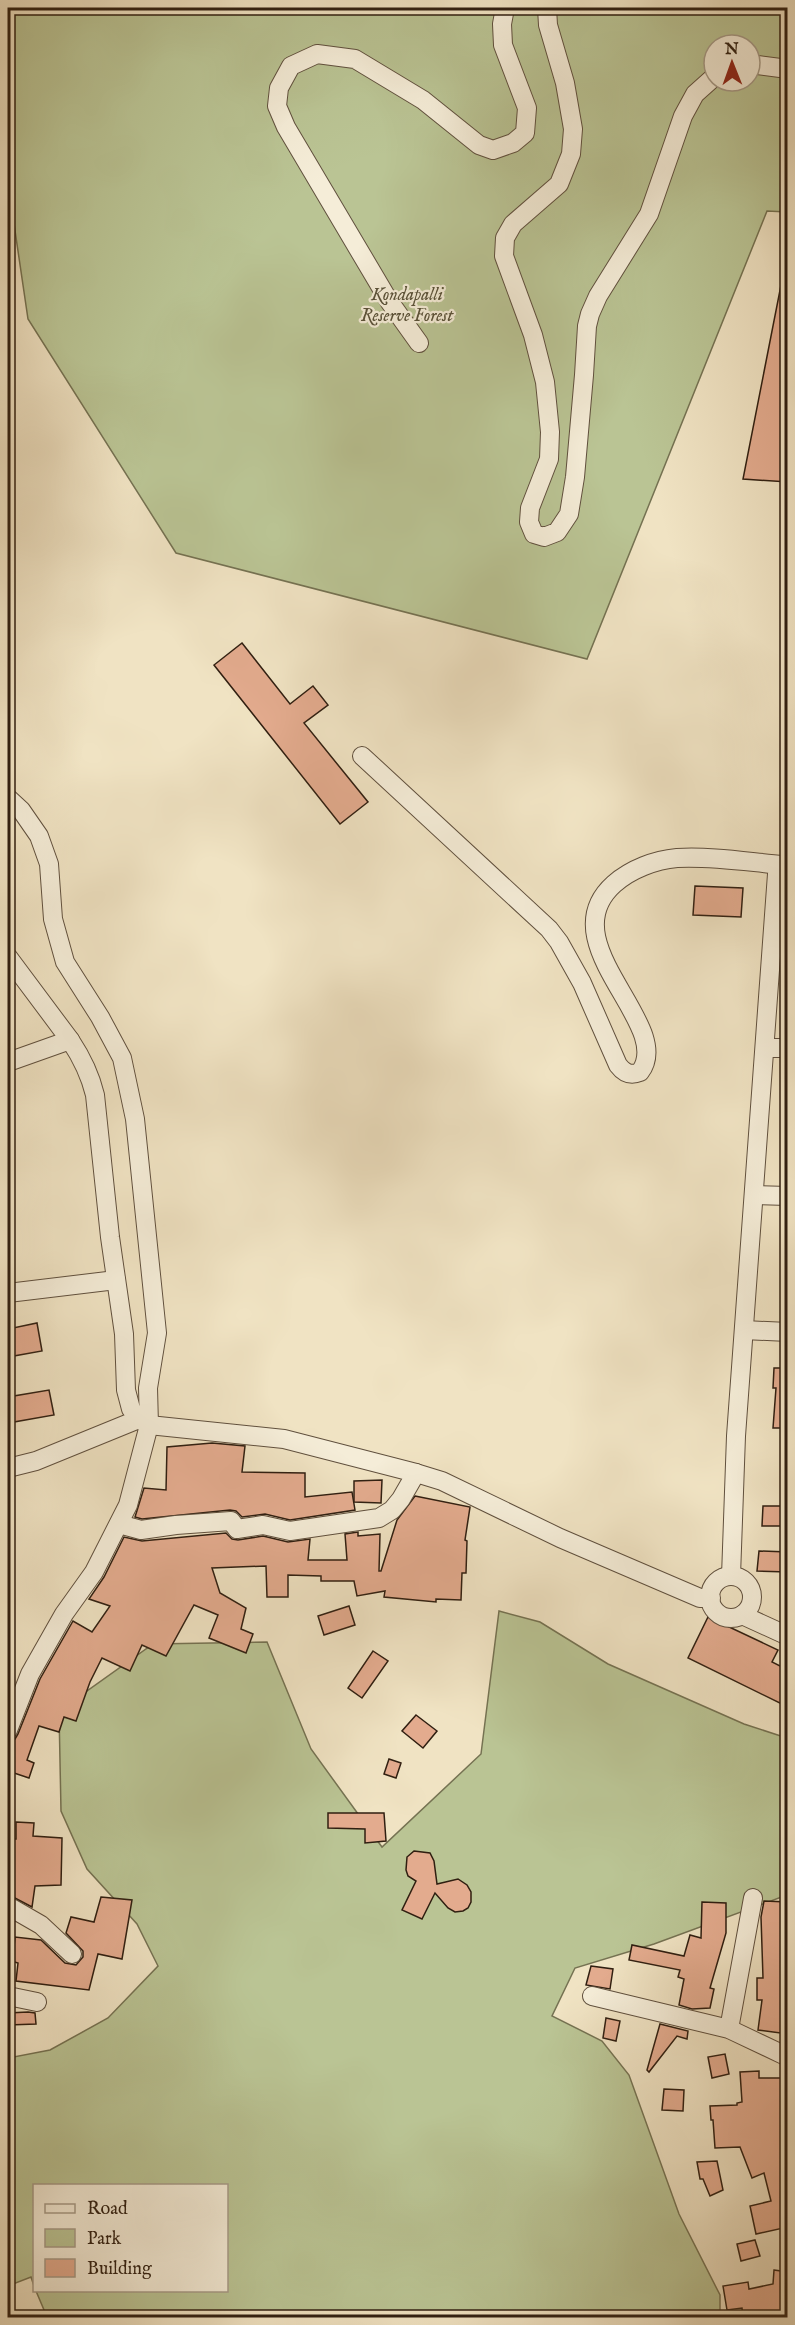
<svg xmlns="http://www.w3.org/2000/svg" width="795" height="2325" viewBox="0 0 795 2325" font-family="'IM FELL English',serif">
<rect width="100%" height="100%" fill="#f0e3c3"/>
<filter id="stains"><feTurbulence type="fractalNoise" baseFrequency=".00333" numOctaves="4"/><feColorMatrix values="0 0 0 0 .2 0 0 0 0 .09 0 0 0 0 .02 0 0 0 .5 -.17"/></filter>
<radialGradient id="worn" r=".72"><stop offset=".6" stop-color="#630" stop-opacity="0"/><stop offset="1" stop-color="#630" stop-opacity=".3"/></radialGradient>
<g fill="#bac494" stroke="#757252" stroke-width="1.5" fill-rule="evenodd">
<path d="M8,8h779v204l-20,-1 -180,448 -411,-106 -148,-234 -20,-136zM714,45h36v36h-36z"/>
<path d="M499,1611l41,11 68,42 136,60 43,14v157l-133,49 -79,24 -23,48 50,25 27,34 50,139 41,81v22h-673l-11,-26 190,-1v-104h-192v100l-3,-9 -23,9v-228l42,-8 58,-32 50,-52 -21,-42 -50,-55 -26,-58 -2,-100 94,-67 114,-2 44,107 71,98 99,-93z"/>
</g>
<g fill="#e3ab8e" stroke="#301f11" stroke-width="1.5">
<path d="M781,285l7,1v196l-45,-3z"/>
<path d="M242,643l48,61 23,-18 15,19 -24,18 64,79 -28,22 -126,-159z"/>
<path d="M695,886l48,2 -2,29 -48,-2z"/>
<path d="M37,1323l5,28 -34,6v-28z"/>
<path d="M774,1368h14v60h-15l3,-40h-3z"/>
<path d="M49,1390l5,25 -46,8v-26z"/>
<path d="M212,1443l33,3 -3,26 63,1v24l47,-5 3,18 -65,10 -25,-6 -23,3 -6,-6 -6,-1 -88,9 -7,-2 9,-29 22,2 1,-43z"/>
<path d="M382,1480l-1,23 -27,-1v-21z"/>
<path d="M415,1496l55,11 -5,33 2,1 -1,32h-4l-1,27 -25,-1v3l-52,-5 1,-6 -28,5 -3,-15h-33v-5l-33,-1v22h-21l-1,-31 -54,2 8,25 26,15 -5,21 12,5 -7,19 -37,-15 9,-23 -24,-10 -28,51 -24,-11 -12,26 -28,-13 -12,24 -14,39 -12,-4 -5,15 -20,-6 -12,34 7,3 -5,15 -21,-7v-30l7,-2 3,-5 22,-55 33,-58 19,11 18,-26 -21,-7 15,-22 20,-40 18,4 84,-8 6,6 6,1 25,-4 25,6 22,-3 -2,21h39l-2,-26 13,-2v4l22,-2 -1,37h2l16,-51z"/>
<path d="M763,1506h25v20h-26z"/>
<path d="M759,1551l29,1v20l-31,-1z"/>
<path d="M349,1606l6,19 -31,10 -6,-19z"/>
<path d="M708,1617l70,33 -6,12 16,8v37l-100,-49z"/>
<path d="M373,1651l15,10 -26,37 -14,-10z"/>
<path d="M416,1715l21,16 -14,17 -21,-17z"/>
<path d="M389,1759l12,4 -5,15 -12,-4z"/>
<path d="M328,1813h56l2,28 -21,2v-14l-37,-1z"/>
<path d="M16,1822l18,1 -1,13 29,2 -1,47 -26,1 -3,21 -21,-11 2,-12h-5v-41h3v-4h5z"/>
<path d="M414,1851l16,2 4,8 3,23 21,-5 9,6 4,7v10l-3,6 -5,3 -8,1 -7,-4 -13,-15 -13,26 -20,-9 14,-29 -8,-5 -2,-6 1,-13z"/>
<path d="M101,1897l31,3 -10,59 -24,-5 -9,36 -73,-9 2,-18 -10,-3v-14l6,1 1,-10 26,3 24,23 11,2 7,-8v-6l-17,-18 5,-16 23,5z"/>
<path d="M764,1901l24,1v132l-30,-4 4,-30h-5v-22h6l-2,-61z"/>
<path d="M702,1902l24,1v30l-16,55 4,1 -4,19 -18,1 -13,-4 5,-26 -6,-2 2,-7 -51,-10 3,-15 52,11 6,-21 11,3z"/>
<path d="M591,1966l22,3 -3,20 -24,-4z"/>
<path d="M28,2012l7,1 1,11 -28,1v-12z"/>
<path d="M606,2018l14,3 -4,20 -13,-3z"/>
<path d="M660,2024l28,7 -1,8 -10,-3 -28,36 -2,-2z"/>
<path d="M725,2054l4,20 -17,4 -4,-21z"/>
<path d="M759,2071v7h29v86l-7,3 7,31v29l-32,7 -6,-28 21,-5 -7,-28 -12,5 -12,-31 -25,1 -2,-28h-2l-1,-14 27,-1v-2l5,-1 -2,-30z"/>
<path d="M664,2089l20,1 -1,21 -21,-1z"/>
<path d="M717,2161l6,29 -13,6 -7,-17h-3l-3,-17z"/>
<path d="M755,2240l5,16 -19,5 -4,-17z"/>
<path d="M774,2270l14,2v46h-45l-1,-10 -15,2 -4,-24 25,-4 1,7 24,-5z"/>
</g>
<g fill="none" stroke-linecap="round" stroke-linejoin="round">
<defs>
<g id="minor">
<path d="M547,8l1,17 17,58 8,46 -2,25 -12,30 -46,40 -8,14 -1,18 29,79 12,47 5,50 -1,27 -19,49 -1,14 5,12 10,3 13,-5 12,-18 6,-37 9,-102 3,-49 3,-12 8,-18 51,-82 34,-98 12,-22 19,-17"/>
<path d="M750,64l38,5"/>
<path d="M419,343l-30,-42 -103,-174 -9,-21 2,-18 12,-22 26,-12 38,5 68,41 56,45 14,5 20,-7 12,-10 2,-25 -24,-63 -1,-21 3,-16"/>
<path d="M362,756l187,173 10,13 23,41 36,82c6,8 12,11 22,7 36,-47 -92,-129 -26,-188 17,-15 41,-24 63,-26 35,-2 71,4 106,7"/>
<path d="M8,798l13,12 18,26 10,28 4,55 12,43 35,55 22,41 13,61 22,214 -9,55 1,37 -21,80 -34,67 -30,42 -34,60 -22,56"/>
<path d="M8,957l62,83"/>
<path d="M766,1048h22"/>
<path d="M8,1062l62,-22c12,18 20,34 25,55l15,142 14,97 2,56 5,19 8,10 10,6 135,14 132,34 26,8 118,57 140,60h11"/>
<path d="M755,1195l33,1"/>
<path d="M8,1293l108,-13"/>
<path d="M744,1330l44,2"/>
<path d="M8,1468l28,-7 103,-42"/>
<path d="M119,1524l22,6 35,-5 55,-4 6,8 26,-4 27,6 89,-13 13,-8 9,-11 15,-26"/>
<path d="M731,1576l5,-140 41,-562 6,-9"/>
<circle cx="731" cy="1597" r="21"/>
<path d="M742,1615l46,21"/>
<path d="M8,1906l33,19 31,29"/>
<path d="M8,1996l29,6"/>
<path d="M592,1996l137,33 59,28"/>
<path d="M729,2029l24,-131"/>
</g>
</defs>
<use href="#minor" stroke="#60503e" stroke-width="20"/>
<use href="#minor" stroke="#f5edd8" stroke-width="18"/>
</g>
<g text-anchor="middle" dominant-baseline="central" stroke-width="4.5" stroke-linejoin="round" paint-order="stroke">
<g font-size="18" font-style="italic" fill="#595138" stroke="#f5edd8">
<text x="407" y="295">Kondapalli<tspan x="407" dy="21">Reserve Forest</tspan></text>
</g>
</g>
<rect width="795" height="2325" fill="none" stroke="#f0e3c3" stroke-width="30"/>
<rect x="9" y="9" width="777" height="2307" fill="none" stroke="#301f11" stroke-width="3"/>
<rect x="15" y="15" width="765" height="2295" fill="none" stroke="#301f11" stroke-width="1.5"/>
<rect x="33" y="2184" width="195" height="108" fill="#f5edd8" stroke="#a69b88" stroke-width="1.5"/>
<rect x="45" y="2204" width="30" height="9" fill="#f5edd8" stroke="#a69b88" stroke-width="1.5"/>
<text x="87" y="2214" font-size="18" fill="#301f11">Road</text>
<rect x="45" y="2229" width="30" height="18" fill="#bac494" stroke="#a69b88" stroke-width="1.5"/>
<text x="87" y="2244" font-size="18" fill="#301f11">Park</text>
<rect x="45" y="2259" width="30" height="18" fill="#e3ab8e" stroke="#a69b88" stroke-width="1.5"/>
<text x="87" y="2274" font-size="18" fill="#301f11">Building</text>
<g transform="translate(732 63) rotate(359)"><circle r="28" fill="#f5edd8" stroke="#a69b88" stroke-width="1.5"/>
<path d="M0-4.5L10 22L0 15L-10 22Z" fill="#8f2418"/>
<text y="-9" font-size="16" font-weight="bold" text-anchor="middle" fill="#301f11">N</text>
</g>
<rect width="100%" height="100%" filter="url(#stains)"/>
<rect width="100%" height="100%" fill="url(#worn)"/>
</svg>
